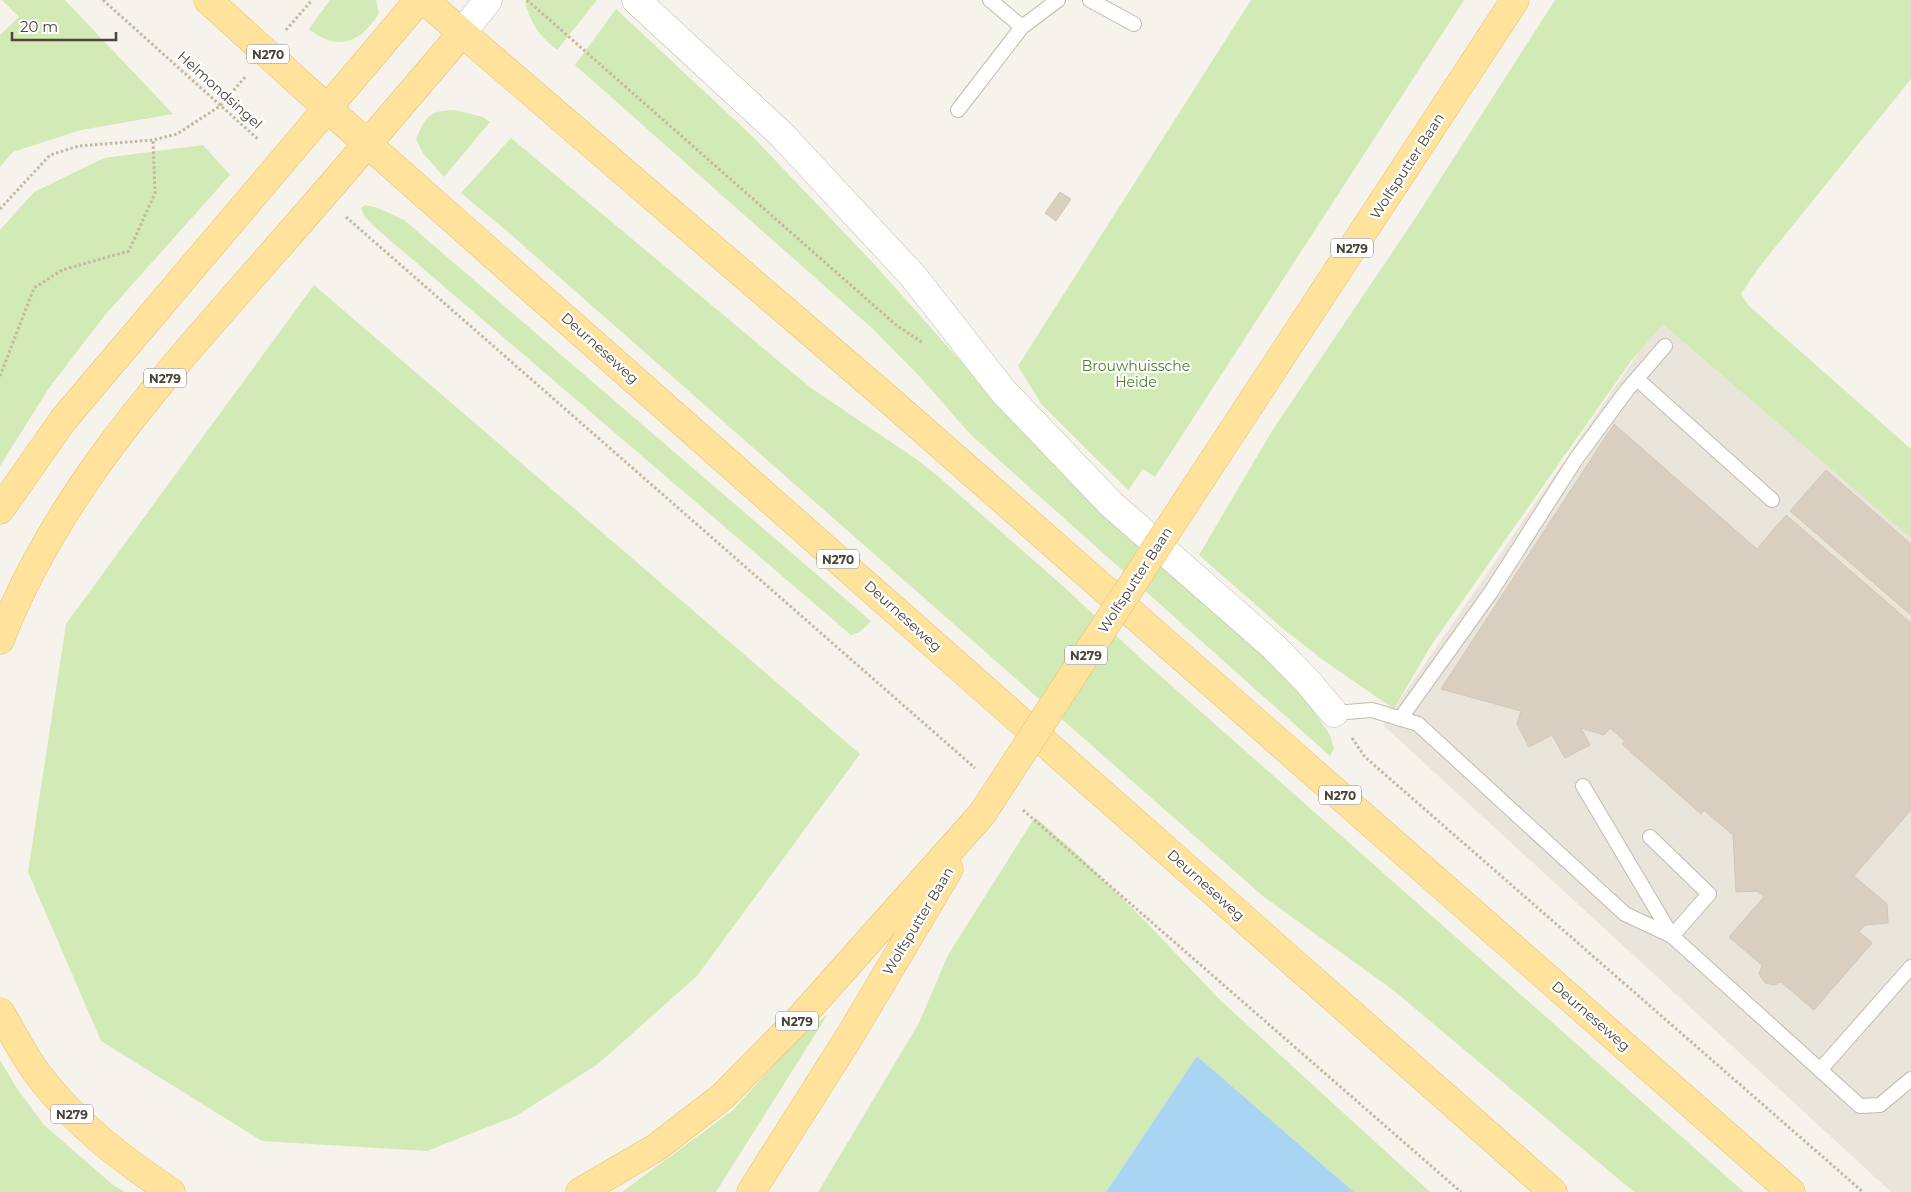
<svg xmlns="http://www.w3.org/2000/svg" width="1911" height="1192" viewBox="0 0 1911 1192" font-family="Montserrat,sans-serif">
<rect width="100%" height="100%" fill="#f6f3ec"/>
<path fill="#eae5da" d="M1661,320l250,216v656h-20l-508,-467z"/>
<g fill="#d2eab5">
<path d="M2,0h63l108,114 -92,16 -68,22 -13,15v-132l19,-18z"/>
<path d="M330,0h46l3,13c-18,30 -42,39 -70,16z"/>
<path d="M526,0h71l-40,50c-19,-16 -25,-24 -32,-48z"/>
<path d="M1251,0h213l-309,477 -12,-8 -15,21 -86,-85 -24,-39z"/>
<path d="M1555,0h356v79l-151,187 -19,28 7,11 163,144v89l-248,-214 -32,37 -201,286 -36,62 -71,-49 -42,-33 -82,-72 73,-124 144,-214z"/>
<path d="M616,9l137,128 122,128 129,145 269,252 41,49 16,24 4,14 -4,7 -359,-321 -49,-56 -49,-50 -298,-264z"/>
<path d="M455,110l28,7 7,5 -46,55 -21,-24 -7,-14c11,-24 12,-28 39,-29z"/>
<path d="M511,138l300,250 108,73 21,17 124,109 75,70 605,535h-110l-241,-202 -129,-93 -756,-665 -47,-39z"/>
<path d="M203,145l27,30 -125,140 -56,73 -49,78v-236l34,-38 70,-34z"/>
<path d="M365,205l13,3 26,12 467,401 -11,11 -9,3 -474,-406 -12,-12 -4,-9z"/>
<path d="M314,285l546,469 -163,222 -99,88 -82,52 -89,35 -165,-10 -161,-100 -73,-169 38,-248z"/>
<path d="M1035,817l43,38 68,67 74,78 210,192h-76l-157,-136 -91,136h-288l101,-169 29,-68z"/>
<path d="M828,1014l-112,178h-94l111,-82 67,-74z"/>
<path d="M0,1060l16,27 28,38 69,60 12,7h-125z"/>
</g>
<path fill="#a9d4f2" d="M1197,1056l157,136h-248z"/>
<g fill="#d8cfc1" stroke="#d3c7b4">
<path d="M1060,192l11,7 -15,22 -11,-8z"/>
<path d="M1614,424l143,125 29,-34 125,108v187l-57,66 33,28 1,19 -23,2 -6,7 13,11 -58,67 -33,-28 -6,3 -10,-2 -6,-9 3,-9 -33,-28 35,-40 -7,-6 -21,1 -3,-57 -29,-25 -3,4 -79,-70 3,-3 -15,-13 -6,7 -23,-7 9,17 -25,13 -13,-23 -23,12 -12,-23 4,-13 -80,-22z"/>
<path d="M1826,470l85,74v71l-121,-104z"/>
</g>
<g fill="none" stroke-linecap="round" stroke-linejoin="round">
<defs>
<g id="lane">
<path d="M990,0l32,27"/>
<path d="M1090,0l44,24"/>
<path d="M958,110l64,-83 36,-27"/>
<path d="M1637,379l135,121"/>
<path d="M1334,713l38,-3 46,14 207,190 47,22 188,170 20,-1 31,-26"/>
<path d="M1400,719l91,-127 85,-133 51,-69 38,-44"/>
<path d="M1583,786l89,150 37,-42 -59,-57"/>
<path d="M1820,1070l91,-103"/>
</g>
<g id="street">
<path d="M636,0l145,134 132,142 90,115 108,113 163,143 34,35 26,31"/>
<path d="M462,33l26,-33"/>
</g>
<g id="primary">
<path d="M208,0l119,108 1226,1084"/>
<path d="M424,0l464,399 903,793"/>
<path d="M1190,496l325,-496"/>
<path d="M0,510l63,-90 356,-420"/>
<path d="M0,640c56,-144 156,-254 256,-368 70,-79 138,-159 206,-239"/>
<path d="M0,1012c13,21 24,45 40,65 36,47 81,82 131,115"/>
<path d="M580,1192l77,-45 66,-51 79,-80 180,-202"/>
<path d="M751,1192l100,-158 98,-165"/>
</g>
</defs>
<use href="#lane" stroke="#c2bbae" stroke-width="16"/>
<use href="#street" stroke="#c2bbae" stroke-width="29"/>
<use href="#primary" stroke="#e6c16a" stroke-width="29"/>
<g stroke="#c4b79f" stroke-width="3" stroke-dasharray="2.5 2.5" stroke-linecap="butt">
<path d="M103,0l156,140"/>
<path d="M527,0l368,324 28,19"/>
<path d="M286,30l26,-30"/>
<path d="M0,209l50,-54 29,-9 74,-6 24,-6 43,-28 26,-30"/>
<path d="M346,217l629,551"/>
<path d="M0,376l34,-88 28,-18 67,-19 26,-58 -2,-53"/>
<path d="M1352,738l13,19 498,435"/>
<path d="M1023,810l438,382"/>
</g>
<use href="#lane" stroke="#fff" stroke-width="14"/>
<use href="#street" stroke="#fff" stroke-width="28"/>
<use href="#primary" stroke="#ffe39c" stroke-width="28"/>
<defs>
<path id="primary-bridge" d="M982,814l208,-318"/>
</defs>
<use href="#primary-bridge" stroke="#e6c16a" stroke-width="29" stroke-linecap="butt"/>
<use href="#primary-bridge" stroke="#ffe39c" stroke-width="28"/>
</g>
<g text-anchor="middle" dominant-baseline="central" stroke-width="4.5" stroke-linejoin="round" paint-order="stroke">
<g fill="#fff" stroke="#817c74" stroke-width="1">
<rect x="247" y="44.5" width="42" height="19" rx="4"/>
<rect x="1331" y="238.5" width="42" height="19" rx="4"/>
<rect x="144" y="368.5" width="42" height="19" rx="4"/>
<rect x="817" y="549.5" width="42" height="19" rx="4"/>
<rect x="1065" y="645.5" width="42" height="19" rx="4"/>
<rect x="1319" y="785.5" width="42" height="19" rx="4"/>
<rect x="776" y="1011.5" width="42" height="19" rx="4"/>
<rect x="51" y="1104.5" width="42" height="19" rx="4"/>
</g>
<g font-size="12" font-weight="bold" fill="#4b4439">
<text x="268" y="54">N270</text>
<text x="1352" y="248">N279</text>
<text x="165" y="378">N279</text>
<text x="838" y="559">N270</text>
<text x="1086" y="655">N279</text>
<text x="1340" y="795">N270</text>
<text x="797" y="1021">N279</text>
<text x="72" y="1114">N279</text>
</g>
<g font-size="14" fill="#4b4439" stroke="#fff">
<text transform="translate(220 90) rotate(42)">Helmondsingel</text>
<text transform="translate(1407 166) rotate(-57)">Wolfsputter Baan</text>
<text transform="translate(600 348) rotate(42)">Deurneseweg</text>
<text transform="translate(1135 580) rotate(-57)">Wolfsputter Baan</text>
<text transform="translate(903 616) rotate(42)">Deurneseweg</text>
<text transform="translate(1206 885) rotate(42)">Deurneseweg</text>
<text transform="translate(918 921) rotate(-59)">Wolfsputter Baan</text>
<text transform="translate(1591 1016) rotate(41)">Deurneseweg</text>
</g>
<g font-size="14" fill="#4a7f2a" stroke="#fff">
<text x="1136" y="366">Brouwhuissche<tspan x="1136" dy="16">Heide</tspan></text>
</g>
</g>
<path d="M12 32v8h104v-8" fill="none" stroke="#4b4439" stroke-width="2.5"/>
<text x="20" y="32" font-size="15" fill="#4b4439" stroke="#ffffff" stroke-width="4" paint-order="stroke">20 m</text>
</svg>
